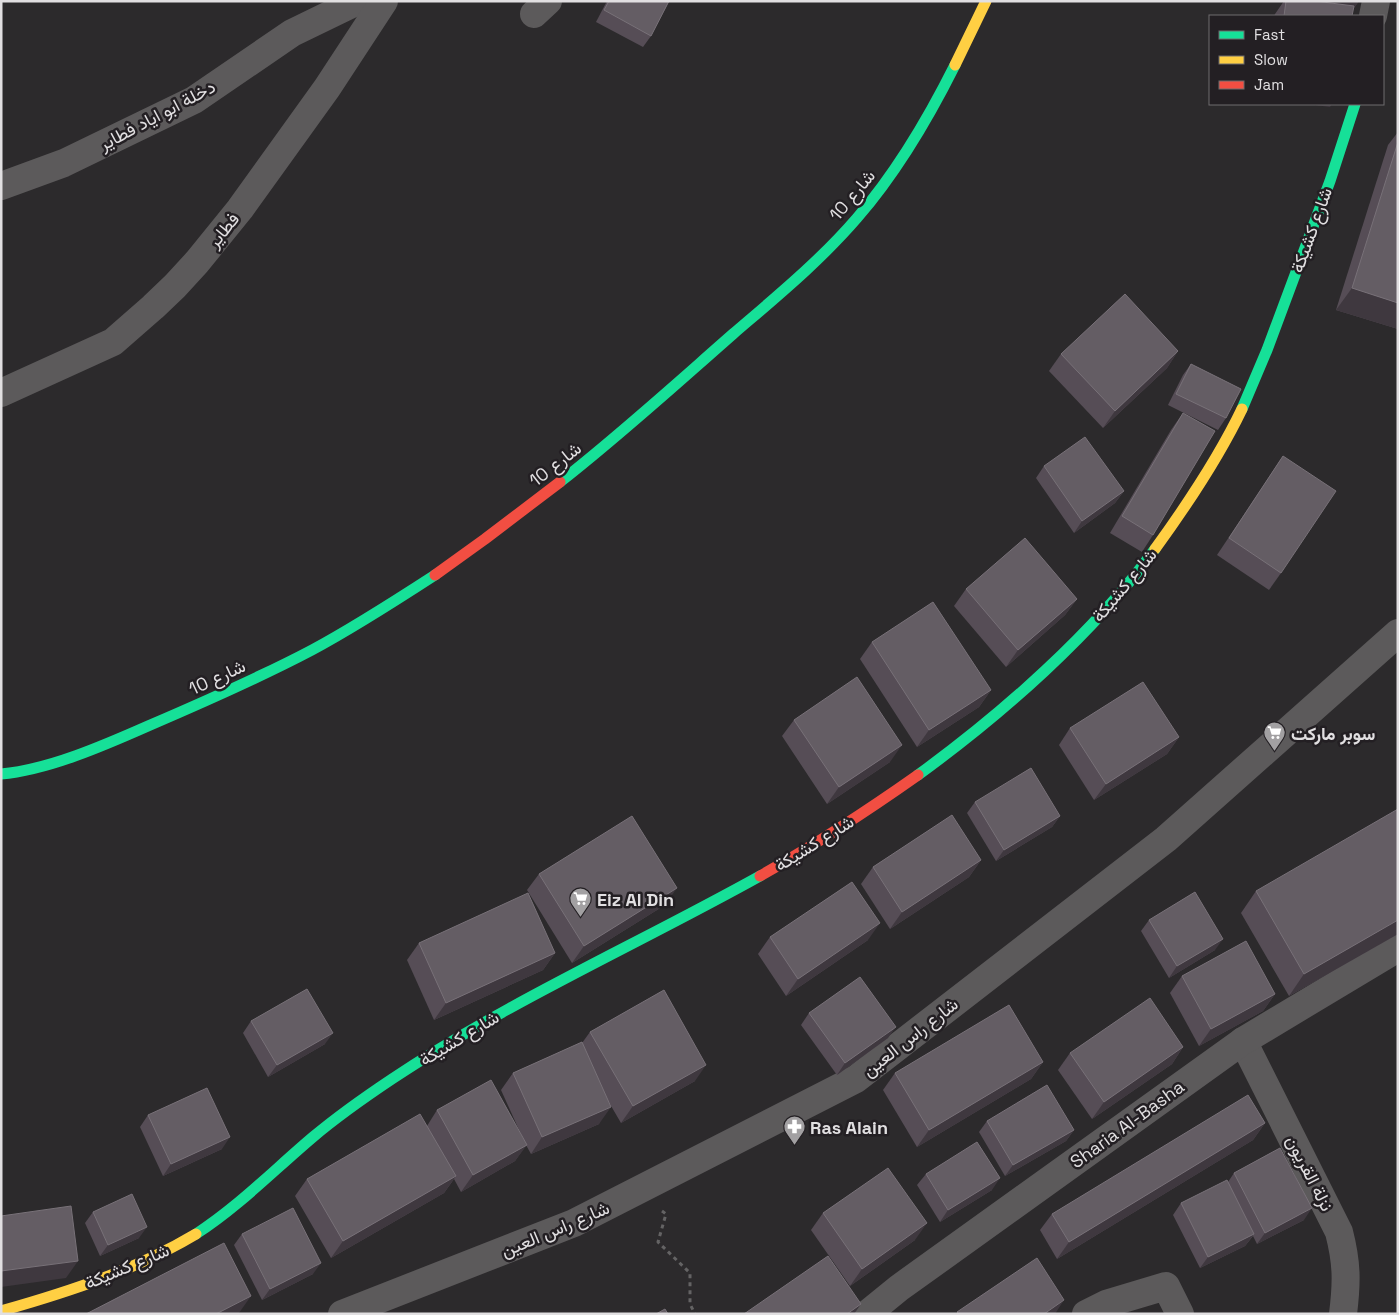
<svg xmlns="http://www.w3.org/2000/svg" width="1399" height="1315" viewBox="0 0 1399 1315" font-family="'Space Grotesk',Vazirmatn,sans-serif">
<rect width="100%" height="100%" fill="#2c2a2c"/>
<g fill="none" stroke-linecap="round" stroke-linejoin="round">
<path stroke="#646364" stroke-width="3" stroke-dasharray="4 4" stroke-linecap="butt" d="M662,1211l4,3 -8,28 32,31v31l5,10"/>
<g stroke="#5c5a5b" stroke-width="28">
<path d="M534,14l14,-13"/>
<path d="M1373,16l3,-15"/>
<path d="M1,186l63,-23 130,-63 98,-67 66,-32"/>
<path d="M1,393l112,-51 40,-35 22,-21 22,-24 43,-53 87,-121 57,-87"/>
<path d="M1243,1041l96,191c8,31 8,50 4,82"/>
<path d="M342,1314l232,-91 282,-144 310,-240 232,-206"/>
<path d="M867,1314l32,-26 344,-247 155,-93"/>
<path d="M1086,1314l20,-10 60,-18 14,28"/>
</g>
<g stroke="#16e098" stroke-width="11">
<path d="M1242,409l25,-59 63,-169 25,-77"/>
<path d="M560,482c60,-47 116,-98 173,-148 43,-37 87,-73 124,-116 40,-46 71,-99 98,-153"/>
<path d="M1,774c47,-4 104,-29 147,-48 56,-24 111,-48 164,-76 43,-23 83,-49 123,-75"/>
<path d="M918,775c84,-61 176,-142 237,-226"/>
<path d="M196,1234c43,-28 78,-64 117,-97 25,-21 52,-40 79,-58 117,-78 246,-135 368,-203"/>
</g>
<g stroke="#ffcf43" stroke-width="11">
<path d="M955,65l31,-64"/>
<path d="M1155,549c32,-44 63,-90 87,-140"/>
<path d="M1,1311c67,-19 135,-41 195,-77"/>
</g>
<g stroke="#f24e42" stroke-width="11">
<path d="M435,575l50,-36 75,-57"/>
<path d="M760,876c55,-31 107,-65 158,-101"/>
</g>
</g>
<g fill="#564d56">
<path d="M607,1h62l-18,35 -8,11 -47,-25z"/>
<path d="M1284,1h75l-6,8 -1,7h-78l1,-2z"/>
<path d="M1398,132v197l-62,-19 52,-165z"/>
<path d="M1178,351l-11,17 -64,60 -54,-57 12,-17z"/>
<path d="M1191,364l35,54 -8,12 -50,-25 15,-30z"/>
<path d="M1183,413l-30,122 -11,17 -32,-19 61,-103z"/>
<path d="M1283,456l-2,117 -12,17 -52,-35z"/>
<path d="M1044,466l80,25 -9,12 -41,30 -38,-55z"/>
<path d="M966,589l111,10 -12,16 -59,52 -52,-61z"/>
<path d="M872,642l119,48 -12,17 -62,40 -57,-88z"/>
<path d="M794,720l96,42 -63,42 -45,-68z"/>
<path d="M1070,728l109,9 -12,17 -73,46 -35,-55z"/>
<path d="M975,802l85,14 -8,11 -56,34 -29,-48z"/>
<path d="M981,860l-12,17 -79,52 -29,-45 12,-17z"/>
<path d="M539,874l126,31 -93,58 -45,-73z"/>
<path d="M1256,891l142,43 -109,62 -48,-83z"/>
<path d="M1149,920l66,30 -46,28 -28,-47z"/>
<path d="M770,937l98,3 -82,56 -28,-42z"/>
<path d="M419,943l136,10 -12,17 -109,50 -27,-60z"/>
<path d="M1182,976l93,18 -12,17 -64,35 -29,-53z"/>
<path d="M809,1013l79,25 -51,37 -36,-50z"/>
<path d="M251,1021l74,23 -57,33 -25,-44z"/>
<path d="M590,1032l105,49 -74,42 -14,-24 -8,25 -68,30 -5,-9 -11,16 -54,31 -7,-13 -10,14 -113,65 -36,-62 12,-17 120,-53 10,-16 87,31 -23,-51 12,-17 69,-30z"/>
<path d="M1183,1047l-11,17 -80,55 -34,-49 12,-17z"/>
<path d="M1043,1062l-12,17 -114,68 -34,-57 12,-17z"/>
<path d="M148,1115l74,34 -59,27 -23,-49z"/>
<path d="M987,1121l87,9 -8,11 -61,35 -26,-44z"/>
<path d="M1265,1123l-12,17 -196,119 -17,-29 12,-16z"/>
<path d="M1234,1173l70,47 -47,24 -4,-8 -8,10 -45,22 -27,-53 8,-12 47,-21z"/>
<path d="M926,1174l66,16 -52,32 -23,-37z"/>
<path d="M93,1212l46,26 -39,18 -15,-33z"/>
<path d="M823,1213l92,27 -65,46 -39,-56z"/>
<path d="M242,1234l71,40 -51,26 -28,-55z"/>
</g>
<g fill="#3f383f">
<path d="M1295,1h64l-9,13z"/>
<path d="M1308,104h24l-2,3z"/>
<path d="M1352,288l46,15v26l-62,-19z"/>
<path d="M1178,351l-11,17 -64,60 12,-17z"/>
<path d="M1124,491l-9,12 -41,30 8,-12z"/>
<path d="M1077,599l-12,16 -59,52 12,-17z"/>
<path d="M991,690l-12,17 -62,40 12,-17z"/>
<path d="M1179,737l-12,17 -73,46 12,-16z"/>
<path d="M902,745l-12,17 -63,42 12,-17z"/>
<path d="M1060,816l-8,11 -56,34 8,-11z"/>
<path d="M981,860l-12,17 -79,52 12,-17z"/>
<path d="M677,888l-12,17 -93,58 12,-17z"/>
<path d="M1398,920v14l-109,62 15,-22z"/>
<path d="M880,923l-12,17 -82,56 12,-17z"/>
<path d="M1223,939l-8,11 -46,28 8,-12z"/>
<path d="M555,953l-12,17 -109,50 12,-17z"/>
<path d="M1275,994l-12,17 -64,35 12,-17z"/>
<path d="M896,1027l-8,11 -51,37 8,-12z"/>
<path d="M333,1033l-8,11 -57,33 9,-12z"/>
<path d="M1183,1047l-11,17 -80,55 12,-17z"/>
<path d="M1043,1062l-12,17 -114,68 12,-17z"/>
<path d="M706,1065l-11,16 -74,42 12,-17z"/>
<path d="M611,1107l-12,17 -68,30 11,-17z"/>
<path d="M1265,1123l-12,17 -196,119 12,-17z"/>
<path d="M1074,1130l-8,11 -61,35 8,-11z"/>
<path d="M230,1137l-8,12 -59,27 8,-12z"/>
<path d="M527,1145l-12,16 -54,31 12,-17z"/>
<path d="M456,1176l-12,17 -113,65 12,-17z"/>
<path d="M1000,1178l-8,12 -52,32 8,-12z"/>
<path d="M1312,1208l-8,12 -47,24 8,-11z"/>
<path d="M927,1223l-12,17 -65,46 12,-17z"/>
<path d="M147,1227l-8,11 -39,18 8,-11z"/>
<path d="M1254,1234l-9,12 -45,22 8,-11z"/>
<path d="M78,1261l-12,17 -65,9v-16z"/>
<path d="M321,1263l-8,11 -51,26 8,-11z"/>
<path d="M251,1296l-12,17 -2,1h-21z"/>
<path d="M1064,1300l-9,14h-11z"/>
<path d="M861,1304l-7,10h-7z"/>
</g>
<g fill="#645d64" stroke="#787178">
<path d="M609,1h60l-18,35 -47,-26z"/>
<path d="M1286,1h29l39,5 -2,10h-68z"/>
<path d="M1398,142v161l-46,-15z"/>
<path d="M1125,294l53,57 -63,60 -54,-57z"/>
<path d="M1191,364l50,25 -15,29 -50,-24z"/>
<path d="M1183,413l32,18 -62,104 -31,-19z"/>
<path d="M1085,437l39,54 -42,30 -38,-55z"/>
<path d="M1283,456l53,35 -55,82 -52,-35z"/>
<path d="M1025,538l52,61 -59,51 -52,-61z"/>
<path d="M933,602l58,88 -62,40 -57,-88z"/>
<path d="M857,677l45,68 -63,42 -45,-67z"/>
<path d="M1143,682l36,55 -73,47 -36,-56z"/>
<path d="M1031,768l29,48 -56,34 -29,-48z"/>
<path d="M1398,809v111l-94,54 -48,-83z"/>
<path d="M952,815l29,45 -79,52 -29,-45z"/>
<path d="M632,816l45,72 -93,58 -45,-72z"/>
<path d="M852,882l28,41 -82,56 -28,-42z"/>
<path d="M1195,892l28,47 -46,27 -28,-46z"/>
<path d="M528,893l27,60 -109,50 -27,-60z"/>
<path d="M1246,941l29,53 -64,35 -29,-53z"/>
<path d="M860,977l36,50 -51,36 -36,-50z"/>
<path d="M307,989l26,44 -56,32 -26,-44z"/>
<path d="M664,990l42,75 -73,41 -43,-74z"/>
<path d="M1150,998l33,49 -79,55 -34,-49z"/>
<path d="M1009,1005l34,57 -114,68 -34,-57z"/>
<path d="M582,1042l29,65 -69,30 -29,-64z"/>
<path d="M491,1080l36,65 -54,30 -36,-65z"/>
<path d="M1047,1085l27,45 -61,35 -26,-44z"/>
<path d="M207,1088l23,49 -59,27 -23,-49z"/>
<path d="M1248,1095l17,28 -196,119 -17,-28z"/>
<path d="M420,1114l36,62 -113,65 -36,-62z"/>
<path d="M977,1142l23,36 -52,32 -22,-36z"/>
<path d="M1280,1148l32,60 -47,25 -31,-60z"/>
<path d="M888,1168l39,55 -65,46 -39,-56z"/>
<path d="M1227,1180l27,54 -46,23 -27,-54z"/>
<path d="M132,1194l15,33 -39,18 -15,-33z"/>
<path d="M71,1206l7,55 -77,10v-55z"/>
<path d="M293,1208l28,55 -51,26 -28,-55z"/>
<path d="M224,1243l27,53 -35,18h-130z"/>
<path d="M828,1256l33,48 -14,10h-103z"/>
<path d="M1037,1258l27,42 -20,14h-85l-2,-2z"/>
<path d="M665,1309l3,5h-12z"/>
</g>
<defs>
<symbol id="supermarket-pin" viewBox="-11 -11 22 30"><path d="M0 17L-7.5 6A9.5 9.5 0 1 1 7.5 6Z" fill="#a2a0a2" stroke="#231f23"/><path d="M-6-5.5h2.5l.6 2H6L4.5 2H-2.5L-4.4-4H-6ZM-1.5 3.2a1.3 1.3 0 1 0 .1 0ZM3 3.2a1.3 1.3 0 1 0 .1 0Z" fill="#fff"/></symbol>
<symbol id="pharmacy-pin" viewBox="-11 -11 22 30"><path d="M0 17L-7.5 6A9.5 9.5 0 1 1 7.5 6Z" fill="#a2a0a2" stroke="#231f23"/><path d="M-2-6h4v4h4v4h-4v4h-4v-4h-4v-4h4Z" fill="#fff"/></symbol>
</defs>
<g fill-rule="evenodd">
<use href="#supermarket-pin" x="1262" y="720" width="25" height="34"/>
<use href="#supermarket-pin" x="568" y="886" width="25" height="34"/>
<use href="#pharmacy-pin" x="782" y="1114" width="25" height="34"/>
</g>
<g text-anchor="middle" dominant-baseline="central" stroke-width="5" stroke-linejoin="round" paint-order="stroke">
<g font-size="18" fill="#e1dfe1" stroke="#231f23">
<text transform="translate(157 115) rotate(-28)">دخلة ابو اياد فطاير</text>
<text transform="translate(852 195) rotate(-50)">شارع 10</text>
<text transform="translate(223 230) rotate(-51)">فطاير</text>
<text transform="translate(1311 230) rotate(-70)">شارع كشيكة</text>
<text transform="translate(555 464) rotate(-38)">شارع 10</text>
<text transform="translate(1124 585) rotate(-50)">شارع كشيكة</text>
<text transform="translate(217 677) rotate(-25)">شارع 10</text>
<text transform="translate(814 843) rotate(-32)">شارع كشيكة</text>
<text transform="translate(910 1037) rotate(-38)">شارع راس العين</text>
<text transform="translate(459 1038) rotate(-31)">شارع كشيكة</text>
<text transform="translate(1127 1124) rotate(-36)">Sharia Al-Basha</text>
<text transform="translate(1310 1173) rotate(63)">نزلة القريون</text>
<text transform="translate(555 1229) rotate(-23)">شارع راس العين</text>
<text transform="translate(127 1266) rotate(-23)">شارع كشيكة</text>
</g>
<g font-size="18" font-weight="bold" fill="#e1dfe1" stroke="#231f23" text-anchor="start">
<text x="1291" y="733">سوبر ماركت</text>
<text x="597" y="899">Eiz Al Din</text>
<text x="810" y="1127">Ras Alain</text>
</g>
</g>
<rect width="1399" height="1315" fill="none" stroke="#e1dfe1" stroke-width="5"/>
<rect x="1209" y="15" width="175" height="90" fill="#231f23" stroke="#6f6c6f"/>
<rect x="1219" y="31" width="25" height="8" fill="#16e098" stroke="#6f6c6f"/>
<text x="1254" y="40" font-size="15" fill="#e1dfe1">Fast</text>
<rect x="1219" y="56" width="25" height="8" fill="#ffcf43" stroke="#6f6c6f"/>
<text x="1254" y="65" font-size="15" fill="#e1dfe1">Slow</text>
<rect x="1219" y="81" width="25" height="8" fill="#f24e42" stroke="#6f6c6f"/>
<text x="1254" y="90" font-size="15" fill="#e1dfe1">Jam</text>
</svg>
